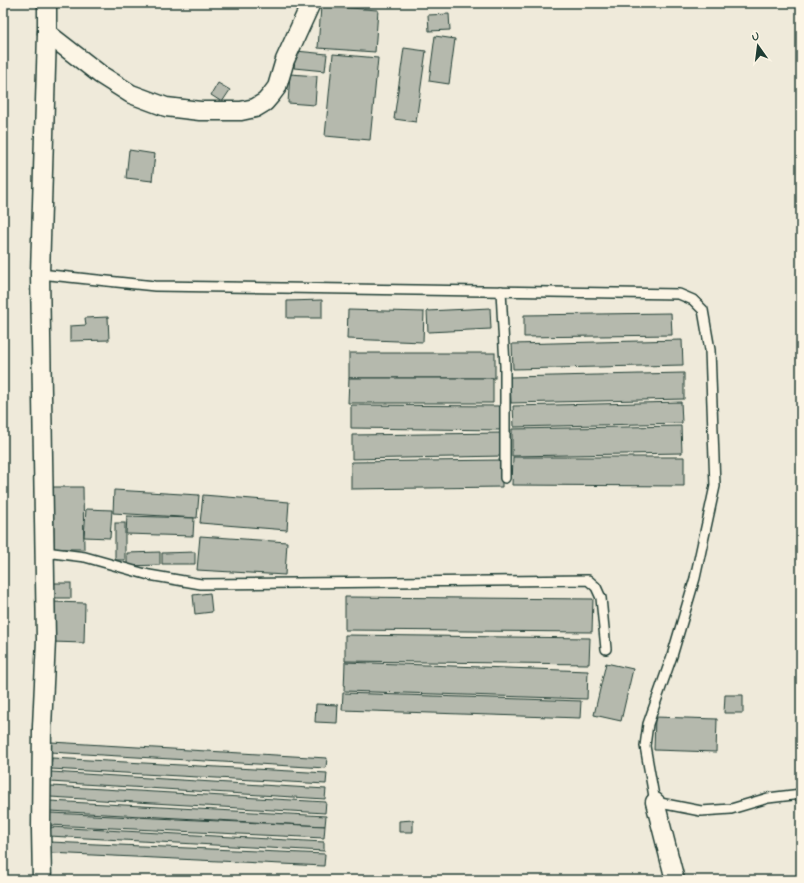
<svg xmlns="http://www.w3.org/2000/svg" width="804" height="883" viewBox="0 0 804 883" font-family="Mynerve,sans-serif">
<rect width="100%" height="100%" fill="#efeada"/>
<filter id="ink" filterUnits="userSpaceOnUse"><feTurbulence type="fractalNoise" baseFrequency=".025" numOctaves="2"/><feDisplacementMap in="SourceGraphic" scale="8" xChannelSelector="R" yChannelSelector="G"/><feConvolveMatrix kernelMatrix="1 2 1 2 8 2 1 2 1" color-interpolation-filters="sRGB"/></filter>
<g filter="url(#ink)">
<g fill="#b5b9ad" stroke="#1f3d34">
<path d="M321,6l57,4 -3,42 -57,-4z"/>
<path d="M449,14l1,16 -21,1 -1,-16z"/>
<path d="M435,36l20,3 -6,45 -20,-3z"/>
<path d="M404,48l22,3 -10,71 -22,-3z"/>
<path d="M296,51l31,3 -2,17 -31,-3z"/>
<path d="M333,54l45,4 -8,82 -45,-4z"/>
<path d="M290,74l27,2 -2,29 -27,-2z"/>
<path d="M218,83l12,7 -8,12 -11,-7z"/>
<path d="M129,150l26,4 -3,27 -26,-3z"/>
<path d="M322,300v18h-35v-17z"/>
<path d="M490,308l1,21 -63,3 -1,-21z"/>
<path d="M348,310l76,2 -1,30 -76,-3z"/>
<path d="M671,313l1,22 -148,2v-22z"/>
<path d="M108,317l1,23 -39,1v-15l16,-1 -1,-7z"/>
<path d="M682,340l1,25 -170,4 -1,-25z"/>
<rect x="349" y="353" width="146" height="25"/>
<path d="M684,373v26l-173,4 -1,-26z"/>
<path d="M349,378h144v25h-145z"/>
<path d="M681,402l1,21 -168,4 -1,-21z"/>
<path d="M351,405l152,1 -1,24 -151,-2z"/>
<path d="M681,426l1,27 -170,3v-27z"/>
<path d="M502,433l1,23 -151,3v-24z"/>
<path d="M513,457h171v29l-172,-1z"/>
<path d="M502,460v27l-151,2v-27z"/>
<path d="M53,487h30l1,62h-30z"/>
<path d="M114,490l85,5 -2,23 -84,-5z"/>
<path d="M203,495l86,7 -2,28 -87,-7z"/>
<path d="M86,509l26,1 -2,28 -26,-1z"/>
<path d="M127,516l67,2 -1,18 -67,-2z"/>
<rect x="115" y="523" width="10" height="37"/>
<path d="M200,536l87,6 -2,33 -88,-5z"/>
<path d="M160,552v13l-33,1v-13z"/>
<path d="M195,552v12h-33v-11z"/>
<rect x="53" y="583" width="18" height="15"/>
<path d="M210,593l2,19 -17,2 -2,-19z"/>
<path d="M345,597l248,2 -1,33 -247,-2z"/>
<path d="M53,602l32,1 -1,40 -32,-1z"/>
<path d="M345,635l245,3 -1,26 -244,-3z"/>
<path d="M345,662l243,9 -1,28 -243,-8z"/>
<path d="M606,663l27,6 -12,52 -27,-6z"/>
<path d="M343,693l238,8 -1,17 -238,-8z"/>
<path d="M725,695h18v18h-19z"/>
<path d="M316,704l22,1 -1,18 -22,-1z"/>
<path d="M655,717l62,2 -1,33 -62,-2z"/>
<path d="M51,742l276,16 -1,10 -276,-16z"/>
<path d="M52,758l275,15 -1,11 -275,-15z"/>
<path d="M51,772l275,17 -1,10 -275,-17z"/>
<path d="M51,786l275,16 -1,11 -275,-16z"/>
<path d="M50,801l276,15 -1,10 -275,-15z"/>
<path d="M50,813l275,13 -1,12 -275,-13z"/>
<path d="M413,820v12h-14v-11z"/>
<path d="M50,827l274,15v9l-275,-15z"/>
<path d="M50,842l275,12 -1,12 -274,-13z"/>
</g>
<g fill="none" stroke-linecap="round" stroke-linejoin="round">
<defs>
<g id="service">
<path d="M40,274l115,12 524,8 14,6 10,10 7,40 5,136 -20,92 -23,78 -24,68 -3,22 10,56 46,9 30,-2 37,-11 33,-4"/>
<path d="M501,291l4,75v112"/>
<path d="M45,552l40,5 64,18 52,9 387,-4 8,7 5,11 5,51"/>
</g>
<g id="minor">
<path d="M47,33l54,42 30,19 35,13 34,4h41l14,-3 10,-6 6,-7 6,-8 8,-27 26,-57"/>
<path d="M655,802l20,78"/>
<path d="M42,880l-1,-51 1,-102 4,-87 -6,-366 7,-241v-30"/>
</g>
</defs>
<use href="#service" stroke="#1f3d34" stroke-width="12"/>
<use href="#minor" stroke="#1f3d34" stroke-width="21"/>
<use href="#service" stroke="#fcf5e5" stroke-width="9"/>
<use href="#minor" stroke="#fcf5e5" stroke-width="18"/>
</g>
</g>
<rect width="804" height="883" fill="none" stroke="#fcf5e5" stroke-width="16"/>
<rect x="8" y="8" width="788" height="867" fill="none" stroke="#1f3d34" stroke-width="1.5" filter="url(#ink)"/>
<g transform="translate(758 46) rotate(346)" stroke="#fcf5e5" stroke-width="3" paint-order="stroke">
<path d="M0-3L7 15L0 10L-7 15Z" fill="#1f3d34"/>
<text y="-6" font-size="11" font-weight="bold" text-anchor="middle" fill="#1f3d34">U</text>
</g>
</svg>
